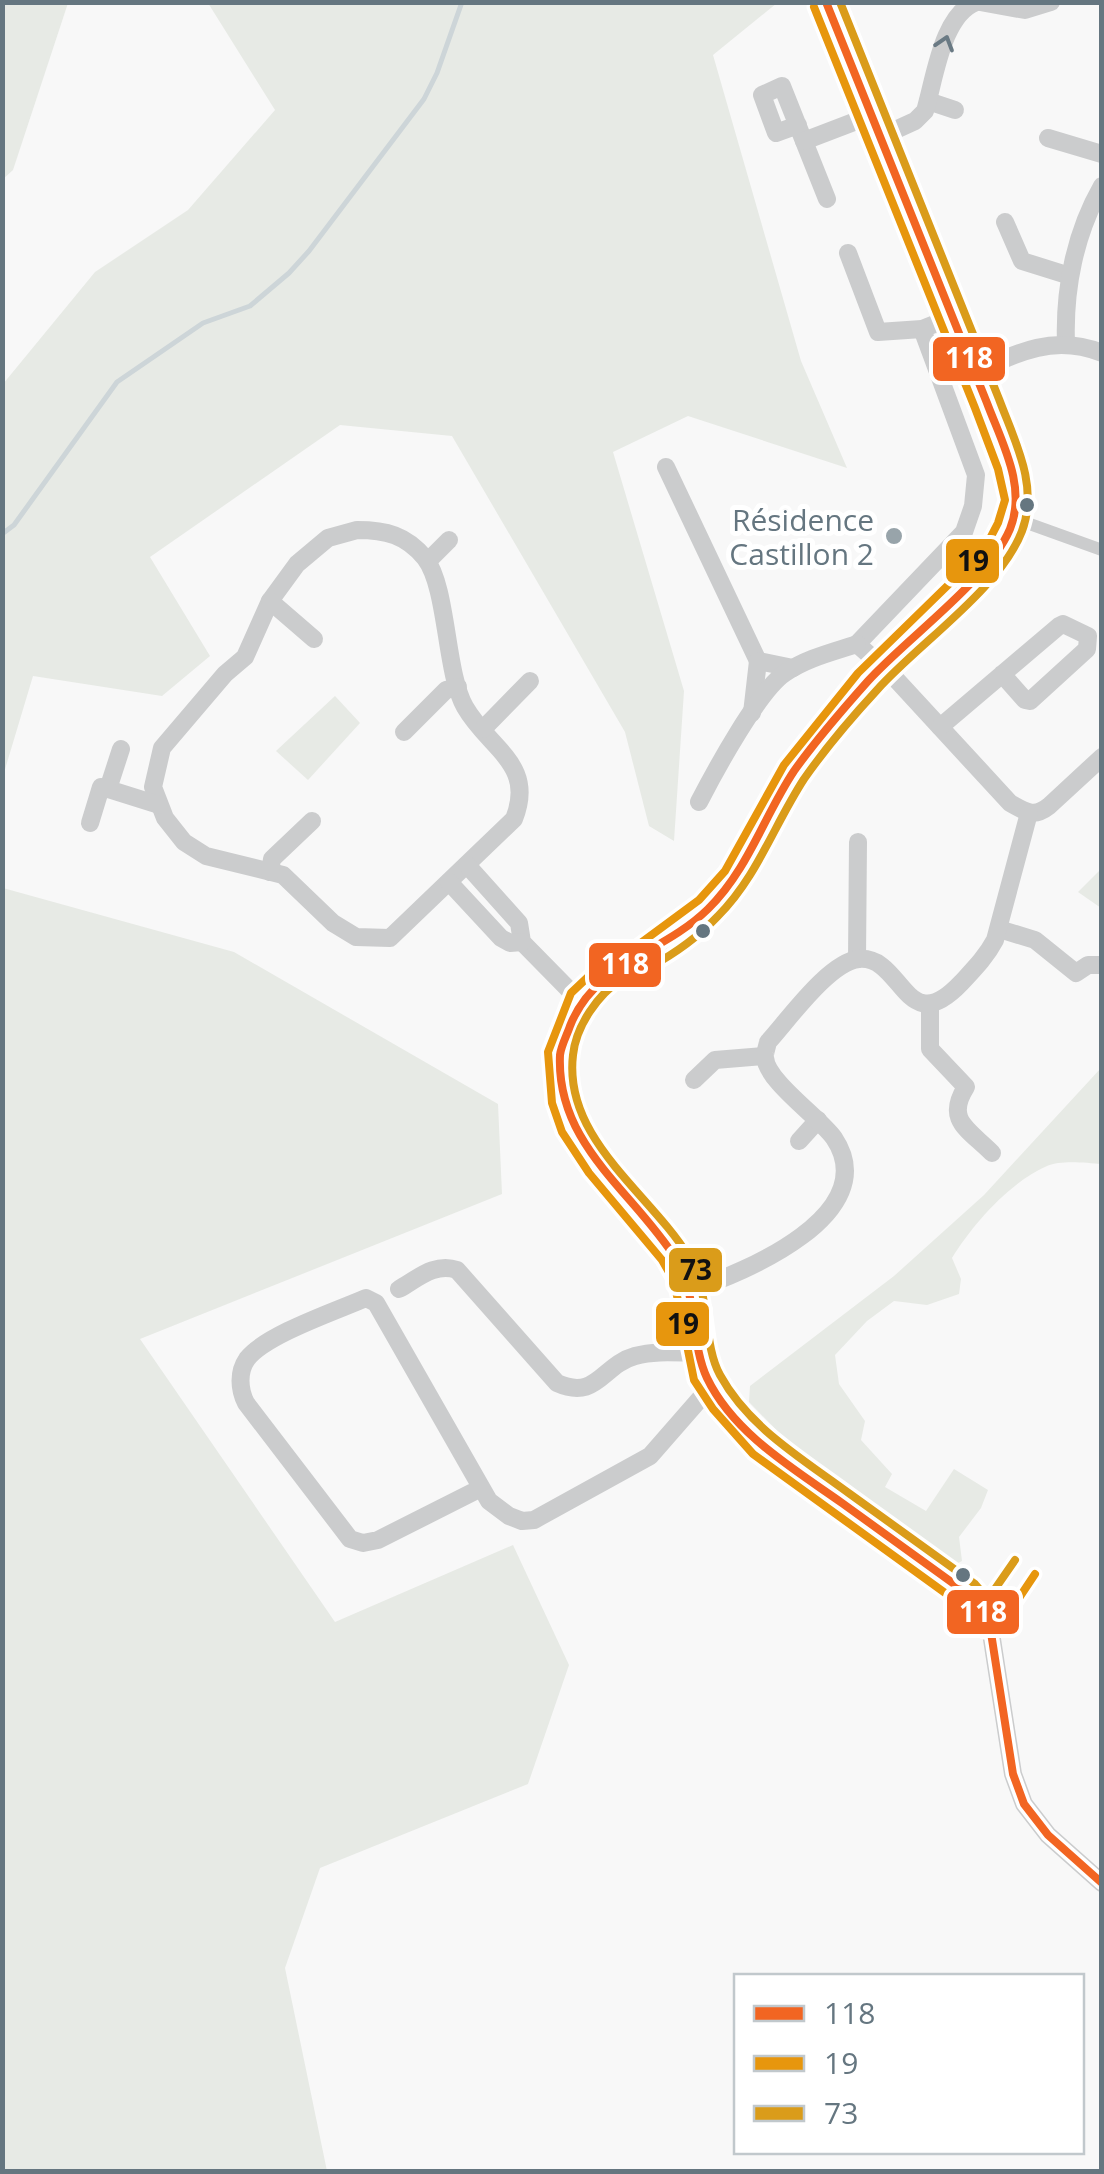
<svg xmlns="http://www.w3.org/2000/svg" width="1104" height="2174" viewBox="0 0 1104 2174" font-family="'Open Sans',sans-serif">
<rect width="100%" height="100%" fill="#f8f8f8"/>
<g fill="#e7eae5">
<path d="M3,2l65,1 -55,167 -10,9z"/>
<path d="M208,3h569l-64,52 88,306 46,107 -159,-52 -75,36 71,239 -10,150 -25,-15 -24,-94 -173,-296 -112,-11 -190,132 60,99 -48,40 -129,-20 -30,100v-392l92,-112 93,-62 87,-100z"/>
<path d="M335,696l25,27 -52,57 -32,-29z"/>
<path d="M1101,869v39l-23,-16z"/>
<path d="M3,888l231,64 264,152 4,90 -362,145 195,283 178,-77 56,120 -41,119 -208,84 -35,100 42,203h-324z"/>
<path d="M1101,1068v96c-15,-1 -40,-4 -54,2 -37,16 -74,58 -95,92l9,21 -2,15 -32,11 -33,-4 -27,20 -32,34 4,29 26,37 -4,19 31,34 -7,13 41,24 28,-42 34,21 -7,18 -22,29 3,24 -8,4 -132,-88 -73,-75 1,-16 144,-110 90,-81z"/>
</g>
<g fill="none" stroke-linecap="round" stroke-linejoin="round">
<path stroke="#cdd5d8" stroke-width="5" d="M2,534l12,-9 103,-143 86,-59 47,-17 39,-33 20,-22 115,-152 13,-26 25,-71"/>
<path stroke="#cbcccd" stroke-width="12" d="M1027,523l75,27"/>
<g stroke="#cbcccd" stroke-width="18">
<path d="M826,2l161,401 23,62 8,35 -8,28 -16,30 -126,123 -74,91 -59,106 -27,31 -24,20 -40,27 -30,13 -34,32 -20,51 4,48 9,27 26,38 73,88 14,23 20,100 17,26 37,42 208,150 21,26 24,154 11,30 24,31 54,48"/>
<path d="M980,2l45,8 26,-8"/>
<path d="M928,101l27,9"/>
<path d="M798,125l-22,8 -14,-38 20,-9 45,113"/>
<path d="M880,137l35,-16 10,-10c10,-33 17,-96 51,-109"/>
<path d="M1048,138l54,16"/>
<path d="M804,141l68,-26"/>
<path d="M1005,222l17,39 48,15"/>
<path d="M848,253l30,79 44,-3 30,-12"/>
<path d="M1066,343c-2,-54 9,-110 36,-157"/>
<path d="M975,373c43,-21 79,-39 127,-20"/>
<path d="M666,467l92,194"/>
<path d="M357,530c29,0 49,5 68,28 23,30 20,114 40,149 24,42 71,57 49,112l-124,119 -34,-1 -23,-14 -50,-48 -77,-19 -22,-14 -19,-24 -12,-31 9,-39 63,-74 20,-17 25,-56 27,-37 31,-26z"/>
<path d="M428,561l21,-21"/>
<path d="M270,601l44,38"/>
<path d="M857,644l107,-112 9,-26 3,-31 -54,-146"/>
<path d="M857,644l36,32 117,127c16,9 24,15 39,3l53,-49"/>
<path d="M752,713l6,-52 35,7"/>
<path d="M940,727l119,-101 4,-2 25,12 -1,13 -57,52 -5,-1 -23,-26"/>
<path d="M483,729l47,-48"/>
<path d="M404,732l42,-42 12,-3"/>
<path d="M121,749l-13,40 51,16"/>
<path d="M699,802c16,-31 60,-112 86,-129 22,-15 48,-21 72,-29"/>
<path d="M90,823l11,-36 7,2"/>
<path d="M467,865l52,58 3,19 58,59"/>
<path d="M270,872l2,-13 40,-38"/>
<path d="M449,882l52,56 9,5 12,-1"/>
<path d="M999,929l36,11 41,33 12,-8h14"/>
<path d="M857,959l1,-117"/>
<path d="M930,1004v45l36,38c-21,33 2,42 26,66"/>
<path d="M694,1080l21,-20 49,-4"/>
<path d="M799,1141l19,-21"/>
<path d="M399,1289c18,-10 36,-27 58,-19l100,113c40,18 45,-18 78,-27 22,-6 44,-3 66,-3"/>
<path d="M691,1290c53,-17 194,-76 143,-152 -15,-21 -68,-57 -69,-81 -1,-1 3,-14 3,-15 21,-23 61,-80 91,-83 44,-4 46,83 102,24 13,-14 25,-26 34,-43l34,-127"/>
<path d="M481,1488l-103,52 -15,3 -13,-4 -104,-136c-7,-14 -8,-31 1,-44 18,-24 89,-48 119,-61l10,5 113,198 20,15 13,5 12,-1 116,-64 62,-71"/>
</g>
<defs>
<path id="bus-1" d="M826,2l161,401c15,40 40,84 23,126 -22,52 -102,108 -142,152 -25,28 -52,59 -74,90 -30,45 -46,99 -86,138 -47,46 -113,53 -138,117 -3,9 -9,20 -10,29 -4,90 73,136 116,204 22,36 14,82 31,119 27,56 87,91 135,125 42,30 84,61 126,91l21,26 24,154 11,30 24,31 54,48"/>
<path id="bus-2" d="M814,7l161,401 23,61 7,31 -7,23 -14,27 -126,123 -74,92 -59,106 -26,29 -61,45 -31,14 -36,34 -23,59 4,51 10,29 27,41 73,87 12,21 20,99 19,29 40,45 206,149 25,29 15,-4 36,-54"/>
<path id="bus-3" d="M840,2l159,397c16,43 40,87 23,132 -22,58 -103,112 -145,159 -25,27 -52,59 -73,89 -30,46 -47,98 -86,137 -19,20 -44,38 -68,51 -9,5 -19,7 -28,12 -24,15 -46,47 -49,76 -10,84 77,138 116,202 22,35 13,85 31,118 29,53 83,84 130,119 42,30 84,60 125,90l13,15 27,-39"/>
</defs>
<use href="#bus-1" stroke="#fff" stroke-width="15"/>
<use href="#bus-2" stroke="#fff" stroke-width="15"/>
<use href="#bus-3" stroke="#fff" stroke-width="15"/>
<use href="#bus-1" stroke="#f26522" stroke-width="8"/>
<use href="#bus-2" stroke="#e7960d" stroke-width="8"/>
<use href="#bus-3" stroke="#da9c1a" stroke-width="8"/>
</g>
<defs><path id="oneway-chevron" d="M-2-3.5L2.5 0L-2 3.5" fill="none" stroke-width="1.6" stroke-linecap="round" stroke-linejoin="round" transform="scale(2.5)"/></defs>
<use stroke="#6a7a84" href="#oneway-chevron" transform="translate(945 43) rotate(-73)"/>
<g fill="#657680" stroke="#fff" stroke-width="4">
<circle cx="1027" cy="505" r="9"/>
<circle cx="703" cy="931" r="9"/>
<circle cx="963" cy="1575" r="9"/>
</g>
<circle fill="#98a4aa" stroke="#fff" stroke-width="4" cx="894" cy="536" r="10"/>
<g text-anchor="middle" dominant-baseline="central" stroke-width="10" stroke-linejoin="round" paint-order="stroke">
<g font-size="30" fill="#657680" stroke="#fff" text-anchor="end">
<text x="874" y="519">Résidence<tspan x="874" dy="34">Castillon 2</tspan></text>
</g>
</g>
<g stroke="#fff" stroke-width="4">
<rect x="931" y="335" width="76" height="48" rx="10" fill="#f26522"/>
<rect x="944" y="537" width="57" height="48" rx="10" fill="#e7960d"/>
<rect x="587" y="941" width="76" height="48" rx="10" fill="#f26522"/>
<rect x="667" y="1246" width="57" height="48" rx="10" fill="#da9c1a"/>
<rect x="654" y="1300" width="57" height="48" rx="10" fill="#e7960d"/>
<rect x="945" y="1588" width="76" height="48" rx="10" fill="#f26522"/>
</g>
<g font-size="28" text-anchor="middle" font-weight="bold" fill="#fff">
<text x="969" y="368">118</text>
<text x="625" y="974">118</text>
<text x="983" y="1622">118</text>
</g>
<g font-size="28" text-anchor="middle" font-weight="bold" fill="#111">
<text x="973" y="571">19</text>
<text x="696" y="1280">73</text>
<text x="683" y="1334">19</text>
</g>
<rect width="1104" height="2174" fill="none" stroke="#657680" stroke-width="10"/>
<rect x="734" y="1974" width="350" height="180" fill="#ffffff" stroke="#c1c8cc" stroke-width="2.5"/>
<rect x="754" y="2006" width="50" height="15" fill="#f26522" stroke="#c1c8cc" stroke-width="2.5"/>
<text x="824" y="2024" font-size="30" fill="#657680">118</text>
<rect x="754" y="2056" width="50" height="15" fill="#e7960d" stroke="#c1c8cc" stroke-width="2.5"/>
<text x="824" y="2074" font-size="30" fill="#657680">19</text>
<rect x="754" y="2106" width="50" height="15" fill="#da9c1a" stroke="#c1c8cc" stroke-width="2.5"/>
<text x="824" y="2124" font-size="30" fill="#657680">73</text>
</svg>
